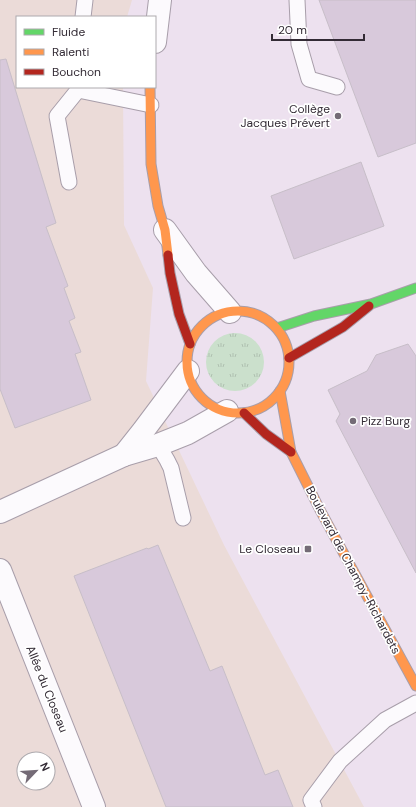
<svg xmlns="http://www.w3.org/2000/svg" width="416" height="807" viewBox="0 0 416 807" font-family="'DM Sans',sans-serif">
<defs>
<pattern id="grass-tufts" width="24" height="20" patternUnits="userSpaceOnUse"><rect width="24" height="20" fill="#cbe0cc"/><path d="M3 7l-1-3M5 7V3M7 7l1-3M15 17l-1-3M17 17v-4M19 17l1-3" fill="none" stroke="#afc0b0"/></pattern>
</defs>
<rect width="100%" height="100%" fill="#ede1ef"/>
<path fill="#ebdbd8" fill-rule="evenodd" d="M0,0h132l-5,17h-110v70h106l1,138 29,63 -7,93 78,164 140,262h-364zM24,759h24v24h-24z"/>
<circle fill="url(#grass-tufts)" cx="235" cy="362" r="29"/>
<g fill="#d8c9db" stroke="#c7bec8">
<path d="M319,0h97v143l-38,14z"/>
<path d="M6,59l50,164 -10,4 22,59 -4,2 11,30 -6,3 12,31 -6,2 16,46 -76,28 -15,-39v-329z"/>
<path d="M361,162l23,64 -90,33 -23,-63z"/>
<path d="M408,344l8,12v217l-80,-152 4,-7 -12,-24 39,-19 9,-16z"/>
<path d="M158,545l52,126 12,-5 43,109 13,-5 15,37h-127l-92,-231 73,-28 1,1z"/>
</g>
<g fill="none" stroke-linecap="round" stroke-linejoin="round">
<defs>
<g id="lane">
<path d="M297,0l2,44 10,35 28,8"/>
<path d="M83,17l2,-17"/>
<path d="M78,87v3l73,15"/>
<path d="M69,182l-12,-66 21,-26"/>
<path d="M158,445l9,15 4,8 12,50"/>
<path d="M314,807l-3,-7 29,-39 45,-41 31,-17"/>
</g>
<g id="street">
<path d="M155,42l5,-42"/>
<path d="M165,230l31,43 34,39"/>
<path d="M124,455l19,-24 45,-60"/>
<path d="M0,512l124,-57 34,-10 30,-12 39,-22"/>
<path d="M0,570l94,237"/>
</g>
<path id="fast" d="M277,328l37,-12 57,-12 45,-16"/>
<g id="slow">
<path d="M150,87l1,77 7,42 7,24 3,25"/>
<circle cx="238" cy="362" r="51"/>
<path d="M280,391l11,61 28,56 97,178"/>
</g>
<g id="jam">
<path d="M168,255l2,18 9,41 11,30"/>
<path d="M289,358l54,-31 26,-21"/>
<path d="M244,413l22,21 25,18"/>
</g>
</defs>
<use href="#lane" stroke="#a89eaa" stroke-width="17"/>
<use href="#street" stroke="#a89eaa" stroke-width="24"/>
<use href="#fast" stroke="#a89eaa" stroke-width="11"/>
<use href="#slow" stroke="#a89eaa" stroke-width="11"/>
<use href="#jam" stroke="#a89eaa" stroke-width="11"/>
<use href="#lane" stroke="#fcfafd" stroke-width="15"/>
<use href="#street" stroke="#fcfafd" stroke-width="22"/>
<use href="#fast" stroke="#63d668" stroke-width="9"/>
<use href="#slow" stroke="#ff974d" stroke-width="9"/>
<use href="#jam" stroke="#b3261e" stroke-width="9"/>
</g>
<g fill="#746b76" stroke="#fff" stroke-width="1.5">
<circle cx="338" cy="116" r="4"/>
<circle cx="353" cy="421" r="4"/>
<rect x="304" y="545" width="8" height="8" rx="2"/>
</g>
<g text-anchor="middle" dominant-baseline="central" stroke-width="3.5" stroke-linejoin="round" paint-order="stroke">
<g font-size="12" fill="#332b35" stroke="#fff" text-anchor="end">
<text x="330" y="109">Collège<tspan x="330" dy="14">Jacques Prévert</tspan></text>
<text x="361" y="421" text-anchor="start">Pizz Burg</text>
<text x="300" y="549">Le Closeau</text>
</g>
<g font-size="12" fill="#332b35" stroke="#fff">
<text transform="translate(353 570) rotate(62)">Boulevard de Champy-Richardets</text>
<text transform="translate(47 689) rotate(68)">Allée du Closeau</text>
</g>
</g>
<rect x="16" y="16" width="140" height="72" fill="#ffffff" stroke="#adaaae"/>
<rect x="24" y="29" width="20" height="6" fill="#63d668" stroke="#adaaae"/>
<text x="52" y="36" font-size="12" fill="#332b35">Fluide</text>
<rect x="24" y="49" width="20" height="6" fill="#ff974d" stroke="#adaaae"/>
<text x="52" y="56" font-size="12" fill="#332b35">Ralenti</text>
<rect x="24" y="69" width="20" height="6" fill="#b3261e" stroke="#adaaae"/>
<text x="52" y="76" font-size="12" fill="#332b35">Bouchon</text>
<g transform="translate(36 771) rotate(65)"><circle r="19" fill="#ffffff" stroke="#adaaae"/>
<path d="M0-3L7 15L0 10L-7 15Z" fill="#746b76"/>
<text y="-6" font-size="11" font-weight="bold" text-anchor="middle" fill="#332b35">N</text>
</g>
<path d="M272 34v6h92v-6" fill="none" stroke="#332b35" stroke-width="2"/>
<text x="278" y="34" font-size="12" fill="#332b35" stroke="#ffffff" stroke-width="3" paint-order="stroke">20 m</text>
</svg>
